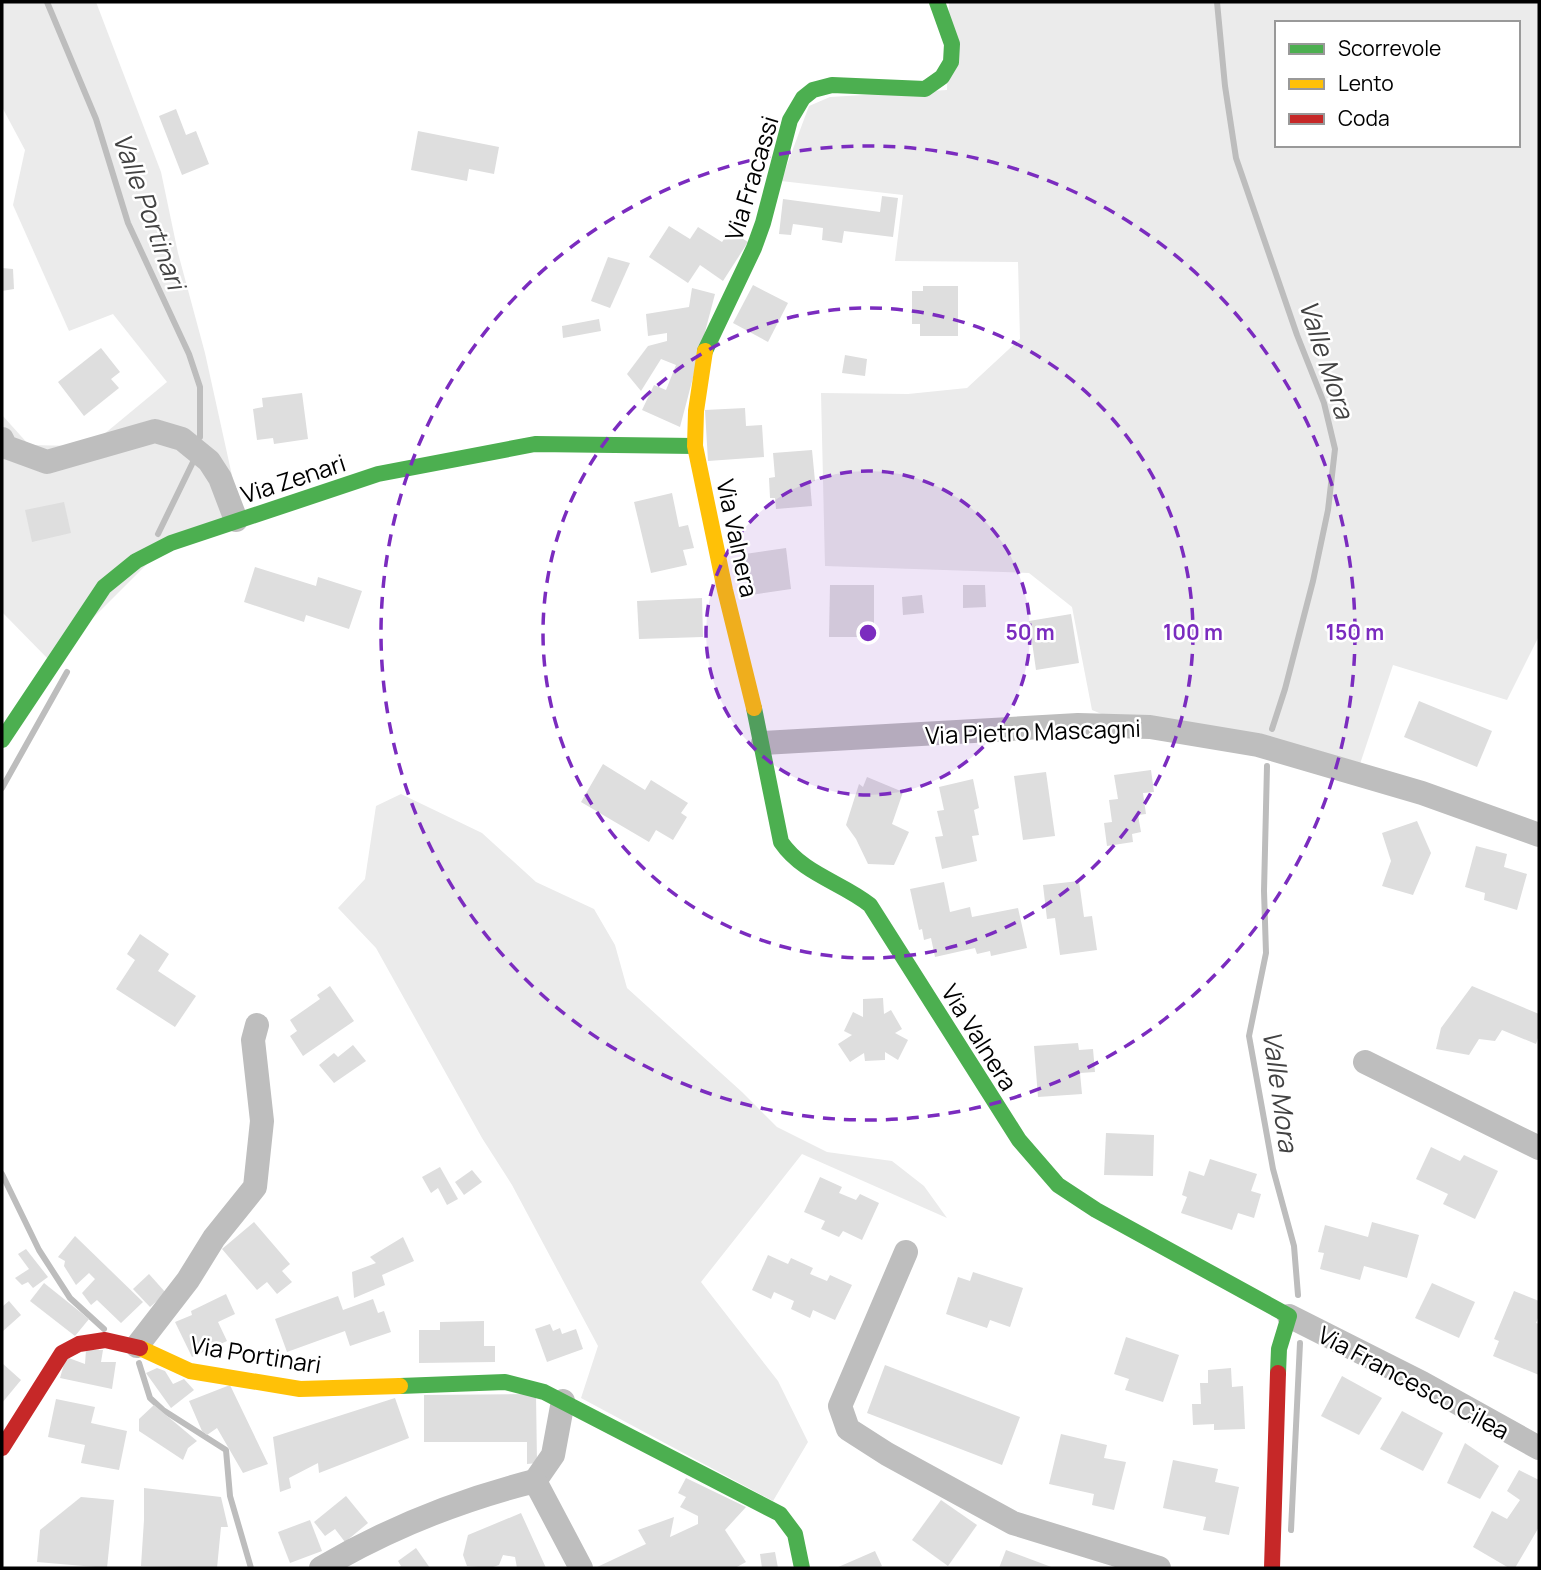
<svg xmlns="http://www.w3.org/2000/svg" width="1541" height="1570" viewBox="0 0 1541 1570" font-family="Manrope,sans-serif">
<rect width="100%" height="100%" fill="#fff"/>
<g fill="#ebebeb" fill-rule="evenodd">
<path d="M2,2h94l65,170 17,81 27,100 37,168 -82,30 -110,110 -48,-49v-197l27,30 47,1 21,-6 70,-58 -54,-68 -44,17 -56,-126 12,-55 -23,-43z"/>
<path d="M949,2h590v634l-32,64 -114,-35 -40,120 -72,-24 -120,-22 -69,-29 -20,-103 -43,-34 -204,-7 -4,-173 87,1 59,-6 53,-49 -2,-77 -123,-1 8,-66 -122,-14 28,-75 21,-9 117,-7zM1277,23h241v122h-241z"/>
<path d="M401,794l81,39 54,49 58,27 21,36 12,43 115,104 35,35 50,25 65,9 32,25 23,32 -145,-64 -101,128 77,99 30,61 -35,59 -192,-103 17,-52 -86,-161 -30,-47 -106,-190 -38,-40 27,-29 11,-73z"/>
</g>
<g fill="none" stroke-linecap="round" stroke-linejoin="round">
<g stroke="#bdbdbd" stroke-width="6">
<path d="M47,2l49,117 32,104 61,131 11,33v50"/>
<path d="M1217,2l8,84 11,72 61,177 27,68 11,46 -7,61 -15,71 -28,108 -13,40"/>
<path d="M158,534l36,-74"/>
<path d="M1267,766l-3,125 2,62 -17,83 24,133 21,77 4,49"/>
<path d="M2,788l65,-116"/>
<path d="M2,1174l37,76 31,48 34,31"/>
<path d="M139,1363l11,35 13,12 63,40 4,46 21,72"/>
<path d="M1291,1530l9,-187"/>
</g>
</g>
<g fill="#dedede">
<path d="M176,109l10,26 10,-4 13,33 -27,11 -23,-59z"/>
<path d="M418,131l81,16 -5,27 -25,-5 -2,12 -56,-11z"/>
<path d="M882,196l16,2 -5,39 -49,-6 -2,12 -20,-3 1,-12 -30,-4 -2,11 -12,-1 4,-35 97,13z"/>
<path d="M669,226l21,13 8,-12 24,15 8,-11 18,11 -25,39 -23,-16 -12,18 -39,-26z"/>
<path d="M608,257l22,6 -20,45 -19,-7z"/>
<path d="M2,268l11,1 1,20 -12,2z"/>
<path d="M753,285l35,18 -20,39 -35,-19z"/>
<path d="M923,286h35v50h-38v-12h-8v-33h11z"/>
<path d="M692,288l23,6 -35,133 -38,-17 12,-25 12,5 10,-25 -15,-6 -20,32 -14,-17 21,-28 19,-5v-8l-19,3 -2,-22 43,-7z"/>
<path d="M599,319l2,12 -38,7 -1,-12z"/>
<path d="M101,348l19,24 -9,7 8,9 -35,28 -26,-34z"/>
<path d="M845,355l22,4 -2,17 -23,-3z"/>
<path d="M302,393l6,46 -34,5 -1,-6 -16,2 -4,-31 10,-2 -1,-9z"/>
<path d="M745,408l1,18 16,-1 2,32 -56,4 -3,-51z"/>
<path d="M812,450l3,31 -5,1 2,24 -36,3 -1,-11h-5l-1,-20 6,-1 -2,-24z"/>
<path d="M672,493l7,34 9,-2 6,23 -11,2 4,15 -36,8 -17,-71z"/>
<path d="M64,502l7,31 -39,9 -7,-32z"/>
<path d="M786,548l5,41 -40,6 -6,-41z"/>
<path d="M255,567l61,19 2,-9 44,14 -13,38 -43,-14 -2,7 -60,-20z"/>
<path d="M830,585h44v52h-45z"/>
<path d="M963,585h22l1,22 -23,1z"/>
<path d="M922,595l2,18 -21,2 -1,-18z"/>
<path d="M702,598l1,39 -64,2 -2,-38z"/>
<path d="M1071,614l8,49 -43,7 -7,-49z"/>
<path d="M1419,701l73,30 -15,36 -73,-30z"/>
<path d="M603,764l42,26 6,-10 37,23 -7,10 6,4 -14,23 -17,-10 -7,12 -68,-40z"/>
<path d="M1151,770l3,22 -11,1 3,21 -8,1 3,17 -9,2 1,8 -26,4 -3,-23 8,-1 -3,-22 9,-1 -4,-24z"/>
<path d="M1046,772l9,64 -32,4 -9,-64z"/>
<path d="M867,777l36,15 -11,32 17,8 -15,33 -26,-1 -12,-25 -10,-14 13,-41 4,3z"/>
<path d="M973,779l6,29 -5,2 5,25 -7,1 5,25 -35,8 -7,-32 8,-1 -6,-25 7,-1 -5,-23z"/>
<path d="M1417,821l14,32 -18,42 -31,-9 9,-25 -9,-28z"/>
<path d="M1476,846l31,8 -3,13 23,7 -10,36 -33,-10 1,-7 -20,-6z"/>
<path d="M1079,881l5,36 8,-1 5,34 -37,5 -5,-37 -8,1 -4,-34z"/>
<path d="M944,882l6,30 20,-5 2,10 46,-9 9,40 -36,8 -1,-5 -13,3 -2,-6 -40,9 -4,-19 -7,2 -2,-11 -3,1 -9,-41z"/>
<path d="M140,934l29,20 -11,17 38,25 -21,31 -59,-38 19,-29 -8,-6z"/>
<path d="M330,986l24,35 -51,35 -13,-20 7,-5 -7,-11 30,-21 -3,-4z"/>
<path d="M1472,986l67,28v21l-3,9 -34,-14 -7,11 -16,-2 -10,16 -33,-6 5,-21z"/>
<path d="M883,998l1,16 7,-4 11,19 -7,4 13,7 -10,20 -13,-8v8l-20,1 -1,-8 -14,9 -12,-18 14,-9 -8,-4 9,-19 10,5v-18z"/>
<path d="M1078,1043l1,7 14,-1 2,23 -15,1 2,21 -44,3 -4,-51z"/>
<path d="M353,1045l13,16 -32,22 -15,-18 15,-12 4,4z"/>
<path d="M1106,1133l48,2 -1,41 -49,-1z"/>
<path d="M1431,1147l29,14 4,-6 34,16 -23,48 -32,-15 5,-10 -32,-15z"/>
<path d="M1210,1159l47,15 -6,17 10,3 -7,24 -16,-5 -6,17 -51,-17 6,-16 -5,-2 7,-24 15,5z"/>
<path d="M440,1167l18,32 -11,6 -9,-17 -7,5 -9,-16z"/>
<path d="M472,1170l10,12 -18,13 -9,-13z"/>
<path d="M820,1177l22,10 -3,6 17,7 4,-6 19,9 -17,37 -19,-9 -4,6 -18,-8 4,-8 -21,-9z"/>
<path d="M254,1222l36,42 -8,7 10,11 -15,12 -10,-12 -10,8 -35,-41z"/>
<path d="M1372,1222l47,13 -12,43 -43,-12 -4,14 -40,-11 4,-16 -6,-1 7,-27 43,12z"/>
<path d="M75,1236l68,66 -22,21 -24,-23 -6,5 -9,-12 13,-14 -6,-6 -13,12 -12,-19 1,-5 -7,-4z"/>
<path d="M403,1237l11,24 -32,14 3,10 -31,13 -2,-26 24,-9 -6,-6z"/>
<path d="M26,1249l22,28 -15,11 -5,-6 -6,3 -7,-7 14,-9 -11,-15z"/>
<path d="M768,1255l20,9 3,-6 22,10 -3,6 17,7 3,-6 22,10 -17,35 -22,-10 -3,8 -19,-9 3,-8 -20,-9 -3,7 -19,-9z"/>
<path d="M973,1272l50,16 -13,39 -20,-7 -3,8 -41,-14 12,-37 12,4z"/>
<path d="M149,1274l17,19 -16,14 -17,-18z"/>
<path d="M44,1283l45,36 -14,17 -45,-35z"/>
<path d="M1432,1283l43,19 -16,36 -44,-20z"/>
<path d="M1514,1291l25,10v15l-3,7 3,1v51l-46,-19 6,-15 -5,-2z"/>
<path d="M226,1294l9,20 -17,8 9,19 -35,16 -17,-35 17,-7 -1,-4z"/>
<path d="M338,1296l5,14 30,-11 5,14 6,-2 7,21 -41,14 -5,-15 -58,21 -12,-33z"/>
<path d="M9,1301l12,14 -19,17v-28l1,2z"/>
<path d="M484,1321v25h11v16l-76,1v-33h21v-8z"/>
<path d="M550,1324l3,7 7,-3 2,6 14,-5 7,20 -36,13 -12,-33z"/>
<path d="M1126,1337l53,18 -16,47 -38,-12 4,-11 -15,-5z"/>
<path d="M86,1350h17l-2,12h15l-4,27 -52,-11 6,-21 19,7z"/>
<path d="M2,1363l19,17 -19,23z"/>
<path d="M885,1365l135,52 -18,48 -135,-52z"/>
<path d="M157,1368l8,3 8,13 11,-5 10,11 -23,18 -25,-35z"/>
<path d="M1231,1368l1,19 11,-1 2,43 -31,1v-6l-21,1 -1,-21h9l-1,-21h8v-13z"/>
<path d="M1342,1376l40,22 -23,37 -38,-19z"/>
<path d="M230,1385l38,79 -25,9 -26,-45 -10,7 -5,-4 -13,-30z"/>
<path d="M536,1394l1,69 -10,1v-22h-103v-47z"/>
<path d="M395,1398l14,40 -90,35 -1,-10 -29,15 2,10 -11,4 -7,-55z"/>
<path d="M56,1399l39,8 -4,16 36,8 -8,39 -38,-7 4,-18 -37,-8z"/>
<path d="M154,1405l43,36 -9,7 -5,12 -44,-29v-12z"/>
<path d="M1402,1411l41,22 -20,38 -43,-22z"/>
<path d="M1061,1434l46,11 -3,13 22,4 -12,48 -22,-5 2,-11 -45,-10z"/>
<path d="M1465,1443l34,23 -19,33 -33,-16z"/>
<path d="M1173,1460l45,9 -3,13 24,5 -10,48 -26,-5 3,-13 -43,-9z"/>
<path d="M1519,1470l20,10v47l-24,41h-6l-36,-21 19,-36 15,8 13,-19 -13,-9z"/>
<path d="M686,1478l60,29 -21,23 21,32 -11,6h-140l51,-24 -8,-14 36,-13 -4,20 28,-13v-8l-18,-9 6,-10 -8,-4z"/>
<path d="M144,1488l77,9 7,30h-7l-4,41 -76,-2 3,-46z"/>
<path d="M346,1496l22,27 -23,19 -10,-13 -10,7 -11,-14z"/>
<path d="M81,1497l33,3 -7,68 -70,-6 3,-32z"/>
<path d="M941,1500l36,25 -29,41 -36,-26z"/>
<path d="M521,1513l25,55h-29l-2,-11 -12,-2 -4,10 -9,3 -23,-2 -4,-11 5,-20z"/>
<path d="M310,1520l12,31 -32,12 -12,-31z"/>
<path d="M416,1548l14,20h-33l4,-2 -3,-5z"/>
<path d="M1006,1550l48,18h-55z"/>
<path d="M875,1551l7,15 -4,2h-42z"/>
<path d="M775,1552l3,16h-16l-2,-14z"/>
</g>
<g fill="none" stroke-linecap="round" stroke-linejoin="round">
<g stroke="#bebebe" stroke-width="24">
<path d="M2,439l4,8 41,15 108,-31 27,8 27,22 11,17 16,42"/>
<path d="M763,743l315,-18 72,2 108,18 164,48 117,42"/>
<path d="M1365,1062l174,86"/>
<path d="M906,1252l-66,154 8,23 39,25 126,69 146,45"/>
<path d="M1289,1316l133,67 117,65"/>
<path d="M137,1346l51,-66 26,-42 41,-51 7,-66 -9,-81 4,-15"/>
<path d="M535,1481l18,-26 10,-54"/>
<path d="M321,1568c68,-40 138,-68 214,-87l46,87"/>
</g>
<g stroke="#4caf50" stroke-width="16">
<path d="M705,351l49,-103 9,-25 27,-103 13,-22 10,-8 19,-5 93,4 17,-12 9,-15 1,-18 -15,-42"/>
<path d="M754,708l27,134c22,32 60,40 89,63l149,235 39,45 38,25 193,106 -10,33 -1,24"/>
<path d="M2,740l102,-153 32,-26 35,-18 207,-69 157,-30 160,2"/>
<path d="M400,1386l105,-4 39,10 236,122 15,20 7,34"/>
</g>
<g stroke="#ffc107" stroke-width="16">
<path d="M705,351l-9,60 -1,35 30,144 29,118"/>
<path d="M140,1348l50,23 110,18 100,-3"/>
</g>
<g stroke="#c62828" stroke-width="16">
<path d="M2,1448l60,-95 17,-9 26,-4 35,8"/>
<path d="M1272,1568l6,-195"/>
</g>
</g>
<circle cx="868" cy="633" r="162" fill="#7b2cbf" fill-opacity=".12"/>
<g fill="none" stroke="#7b2cbf" stroke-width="3.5" stroke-dasharray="12 9">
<circle cx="868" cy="633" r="162"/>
<circle cx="868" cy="633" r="325"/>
<circle cx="868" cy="633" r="487"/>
</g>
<g text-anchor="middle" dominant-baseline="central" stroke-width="5" stroke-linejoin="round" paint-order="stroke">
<g font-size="24" fill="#000" stroke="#fff">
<text transform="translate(751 178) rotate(-73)">Via Fracassi</text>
<text transform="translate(293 478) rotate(-18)">Via Zenari</text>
<text transform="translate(738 538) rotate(78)">Via Valnera</text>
<text transform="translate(1033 731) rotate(-2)">Via Pietro Mascagni</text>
<text transform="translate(980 1037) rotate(58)">Via Valnera</text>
<text transform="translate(256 1354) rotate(9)">Via Portinari</text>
<text transform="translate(1414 1382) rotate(28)">Via Francesco Cilea</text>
</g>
<g font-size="26" font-style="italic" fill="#424242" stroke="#fff">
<text transform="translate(150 211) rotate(70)">Valle Portinari</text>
<text transform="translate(1327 359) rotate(72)">Valle Mora</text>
<text transform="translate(1281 1091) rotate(82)">Valle Mora</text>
</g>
</g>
<circle cx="868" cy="633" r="10" fill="#7b2cbf" stroke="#fff" stroke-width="3.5"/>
<g font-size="21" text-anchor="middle" font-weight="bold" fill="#7b2cbf" stroke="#fff" stroke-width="5" stroke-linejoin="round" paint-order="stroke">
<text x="1030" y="640">50 m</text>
<text x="1193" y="640">100 m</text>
<text x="1355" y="640">150 m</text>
</g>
<rect width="1541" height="1570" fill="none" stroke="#000000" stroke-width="7"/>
<rect x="1275" y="21" width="245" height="126" fill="#ffffff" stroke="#999999" stroke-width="2"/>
<rect x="1289" y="44" width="35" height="10" fill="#4caf50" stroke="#999999" stroke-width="2"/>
<text x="1338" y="56" font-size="21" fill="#000000">Scorrevole</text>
<rect x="1289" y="79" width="35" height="10" fill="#ffc107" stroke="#999999" stroke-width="2"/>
<text x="1338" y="91" font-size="21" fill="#000000">Lento</text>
<rect x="1289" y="114" width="35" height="10" fill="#c62828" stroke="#999999" stroke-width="2"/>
<text x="1338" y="126" font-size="21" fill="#000000">Coda</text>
</svg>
